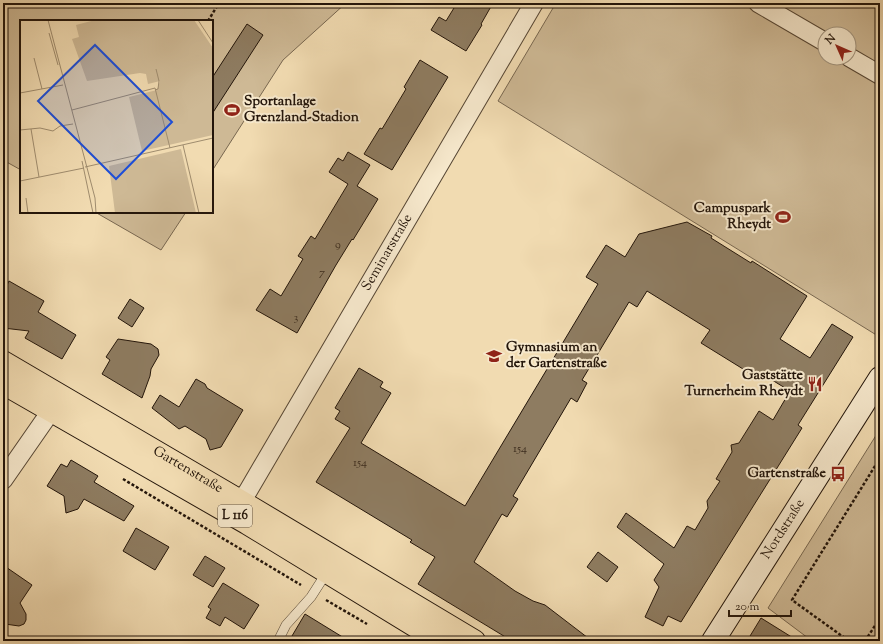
<svg xmlns="http://www.w3.org/2000/svg" width="883" height="644" viewBox="0 0 883 644" font-family="'Sorts Mill Goudy',serif">
<rect width="100%" height="100%" fill="#f1dbb1"/>
<filter id="stains"><feTurbulence type="fractalNoise" baseFrequency=".005" numOctaves="4"/><feColorMatrix values="0 0 0 0 .2 0 0 0 0 .09 0 0 0 0 .02 0 0 0 .5 -.17"/></filter>
<radialGradient id="worn" r=".72"><stop offset=".6" stop-color="#630" stop-opacity="0"/><stop offset="1" stop-color="#630" stop-opacity=".3"/></radialGradient>
<g fill="#ceb995" stroke="#786750" fill-rule="evenodd">
<path d="M3,3h343l-63,57 -71,111v-150h-191v149l-18,-10z"/>
<path d="M556,3h324v330l-2,3 -380,-235zM825,34h24v24h-24z"/>
<path d="M95,212h91l-25,38z"/>
<path d="M880,429v212h-68l-44,-33z"/>
</g>
<g fill="#8e7c61" stroke="#23150a">
<path d="M457,3h36l-12,21 1,1 -16,26 -35,-21 8,-13 7,4z"/>
<path d="M247,24l16,11 -51,79v-36z"/>
<path d="M420,60l28,17 -56,93 -28,-16 16,-26 2,1 24,-40 -2,-2z"/>
<path d="M348,152l22,13 -13,21 21,13 -25,41 -1,-1 -16,26 -39,68 -41,-23 14,-21 11,7 22,-37 -5,-3 13,-20 4,3 33,-55 -19,-12 9,-14 5,3z"/>
<path d="M687,222l25,14 -1,2 40,25 1,-2 55,35 -27,43 30,19 22,-34 21,13 -55,88 4,3 -121,194 -13,-6 -5,10 -18,-9 14,-30 -5,-7 10,-16 -47,-37 9,-14 48,35 13,-22 8,4 13,-22 -1,-7 13,-20 -4,-2 16,-27 -1,-7 8,-2 20,-32 14,9 17,-29 -31,-19 -3,5 -55,-34 9,-13 -63,-39 -10,16 -8,-5 -47,78 5,3 -10,19 -6,-4 -58,98 5,3 -11,18 -5,-3 -28,48 41,29 18,10 12,4 47,36h-80l-94,-57 17,-27 -25,-15 2,-2 -96,-58 34,-54 -15,-9 5,-8 -5,-3 24,-40 24,14 -3,5 11,6 -30,50 104,63 133,-222 -12,-7 20,-32 19,12 14,-23z"/>
<path d="M9,281l35,20 -6,11 38,23 -14,24 -37,-21 4,-7 -26,-3v-35z"/>
<path d="M130,299l14,9 -12,19 -14,-9z"/>
<path d="M118,339l33,5 7,5 1,6 -8,14 -1,7 -8,22 -40,-24 8,-14 -4,-3z"/>
<path d="M196,379l9,5 2,4 36,22 -22,37 -11,3 -4,-11 -21,-13 -6,3 -27,-21 8,-13 19,12z"/>
<path d="M71,460l27,16 -4,6 40,24 -10,15 -40,-22 -6,10 -12,4 -2,-17 -17,-10 14,-22 6,3z"/>
<path d="M136,528l33,19 -14,23 -32,-19z"/>
<path d="M598,552l20,15 -11,15 -20,-15z"/>
<path d="M205,556l20,12 -12,19 -20,-12z"/>
<path d="M3,565l29,20 -12,18 6,11v6l-2,4 -5,2 -14,-2 -2,2z"/>
<path d="M223,583l36,22 -15,24 -19,-12 -5,9 -14,-8 5,-9 -3,-2z"/>
<path d="M305,614l44,27h-60z"/>
<path d="M761,618l37,23h-51z"/>
</g>
<g fill="none" stroke-linecap="round" stroke-linejoin="round">
<defs>
<path id="lane" d="M278,641l8,-16 25,-28 16,-25"/>
<g id="street">
<path d="M758,3l67,39"/>
<path d="M849,57l31,18"/>
<path d="M3,480l48,-69"/>
<path id="s1" d="M240,501l8,-10 286,-488"/>
</g>
<g id="secondary">
<path id="s2" d="M713,641l167,-263"/>
</g>
<g id="primary">
<path id="s3" d="M3,362l237,139 234,140"/>
<path d="M3,383l244,140 193,118"/>
</g>
</defs>
<use href="#lane" stroke="#564634" stroke-width="10"/>
<use href="#street" stroke="#564634" stroke-width="20"/>
<use href="#secondary" stroke="#23150a" stroke-width="24"/>
<use href="#primary" stroke="#23150a" stroke-width="24"/>
<g stroke="#23150a" stroke-width="2.5" stroke-dasharray="3 2" stroke-linecap="butt">
<path d="M208,21l11,-18"/>
<path d="M123,479l178,106"/>
<path d="M326,600l41,24"/>
<path d="M849,641l-57,-41 88,-142"/>
<path d="M865,641l15,-23"/>
</g>
<use href="#lane" stroke="#f6e8cc" stroke-width="9"/>
<use href="#street" stroke="#f6e8cc" stroke-width="18"/>
<use href="#secondary" stroke="#f6e8cc" stroke-width="22"/>
<use href="#primary" stroke="#f1dbb1" stroke-width="22"/>
</g>
<defs>
<symbol id="stadium-bare" viewBox="-9 -9 18 18"><path d="M0-5a6.5 5 0 1 0 0 10a6.5 5 0 1 0 0-10ZM-3.5-1.8h7v3.6h-7Z" fill="#8f2418" stroke="#f6e8cc" stroke-width="2.5" paint-order="stroke"/></symbol>
<symbol id="school-bare" viewBox="-9 -9 18 18"><path d="M0-5L7-2L0 1L-7-2ZM-4 1L0 2.5L4 1V4Q0 6-4 4Z" fill="#8f2418" stroke="#f6e8cc" stroke-width="2.5" paint-order="stroke"/></symbol>
<symbol id="restaurant-bare" viewBox="-9 -9 18 18"><path d="M-5-6h1v4h1v-4h1v4h1v-4h1v5L-1.5 .5V6h-2V.5L-5-1ZM5-6V6H3V1.5H1.5Q1.5-4 5-6Z" fill="#8f2418" stroke="#f6e8cc" stroke-width="2.5" paint-order="stroke"/></symbol>
<symbol id="bus-bare" viewBox="-9 -9 18 18"><path d="M-5-6H5V4H4V6H2V4H-2V6H-4V4H-5ZM-3.5-4V0h7V-4ZM-3.5 1.2v1.5H-2V1.2ZM2 1.2v1.5H3.5V1.2Z" fill="#8f2418" stroke="#f6e8cc" stroke-width="2.5" paint-order="stroke"/></symbol>
</defs>
<g fill-rule="evenodd">
<use href="#stadium-bare" x="221" y="99" width="22" height="22"/>
<use href="#stadium-bare" x="772" y="206" width="22" height="22"/>
<use href="#school-bare" x="483" y="345" width="22" height="22"/>
<use href="#restaurant-bare" x="804" y="373" width="22" height="22"/>
<use href="#bus-bare" x="827" y="463" width="22" height="22"/>
</g>
<g text-anchor="middle" dominant-baseline="central" stroke-width="4" stroke-linejoin="round" paint-order="stroke">
<g font-size="12" fill="#3e2f20">
<text x="338" y="245">9</text>
<text x="322" y="273">7</text>
<text x="296" y="318">3</text>
<text x="520" y="449">154</text>
<text x="360" y="463">154</text>
</g>
<rect fill="#f6e8cc" stroke="#625444" stroke-width="1" x="218" y="505" width="34" height="22" rx="3"/>
<g font-size="13" font-weight="bold" fill="#23150a">
<text x="235" y="516">L 116</text>
</g>
<g font-size="14" font-weight="bold" fill="#23150a" stroke="#f6e8cc" text-anchor="end">
<text x="244" y="102" text-anchor="start">Sportanlage<tspan x="244" dy="16">Grenzland-Stadion</tspan></text>
<text x="771" y="209">Campuspark<tspan x="771" dy="16">Rheydt</tspan></text>
<text x="506" y="348" text-anchor="start">Gymnasium an<tspan x="506" dy="16">der Gartenstraße</tspan></text>
<text x="803" y="376">Gaststätte<tspan x="803" dy="16">Turnerheim Rheydt</tspan></text>
<text x="826" y="474">Gartenstraße</text>
</g>
<g font-size="14" fill="#23150a" stroke="#f6e8cc">
<text stroke="none"><textPath href="#s1" startOffset="289">Seminarstraße</textPath></text>
<text stroke="none"><textPath href="#s3" startOffset="214">Gartenstraße</textPath></text>
<text stroke="none"><textPath href="#s2" startOffset="132">Nordstraße</textPath></text>
</g>
</g>
<g transform="translate(20 20)">
<rect width="193" height="193" fill="#f1dbb1"/>
<path d="M75,0h99l19,28v87l-71,16 -13,-54 28,-7 3,-9 -12,3 -2,-10 -6,-1 -53,8 -15,-42 7,-2 -3,-12zM161,129l15,64h-81l-6,-47z" fill="#ceb995"/>
<path fill="none" stroke="#9f8c6e" stroke-width="1" d="M28,0l47,178 1,15M178,0l15,23M29,13l9,32M14,38l8,31M135,70l3,-1 1,-8 -3,-12M0,73l43,-8M52,90l83,-22 15,60M11,109l8,48M0,110l20,-2 13,3 7,-5 13,-2M163,125l16,68M62,141l11,52M65,147l128,-29M0,161l64,-13M6,178l2,15"/>
<path fill="#1d4ed8" fill-opacity="0.15" stroke="#1d4ed8" stroke-width="2" d="M75,25l77,77 -56,57 -78,-78z"/>
<rect width="193" height="193" fill="none" stroke="#23150a" stroke-width="2"/>
</g>
<rect width="883" height="644" fill="none" stroke="#f1dbb1" stroke-width="16"/>
<rect x="4" y="4" width="875" height="636" fill="none" stroke="#23150a" stroke-width="2"/>
<rect x="8" y="8" width="867" height="628" fill="none" stroke="#23150a"/>
<g transform="translate(837 46) rotate(315)"><circle r="19" fill="#f6e8cc" stroke="#a2947e"/>
<path d="M0-3L7 15L0 10L-7 15Z" fill="#8f2418"/>
<text y="-6" font-size="11" font-weight="bold" text-anchor="middle" fill="#23150a">N</text>
</g>
<path d="M729 610v6h62v-6" fill="none" stroke="#23150a" stroke-width="2"/>
<text x="735" y="610" font-size="12" fill="#23150a" stroke="#f6e8cc" stroke-width="3" paint-order="stroke">20 m</text>
<rect width="100%" height="100%" filter="url(#stains)"/>
<rect width="100%" height="100%" fill="url(#worn)"/>
</svg>
